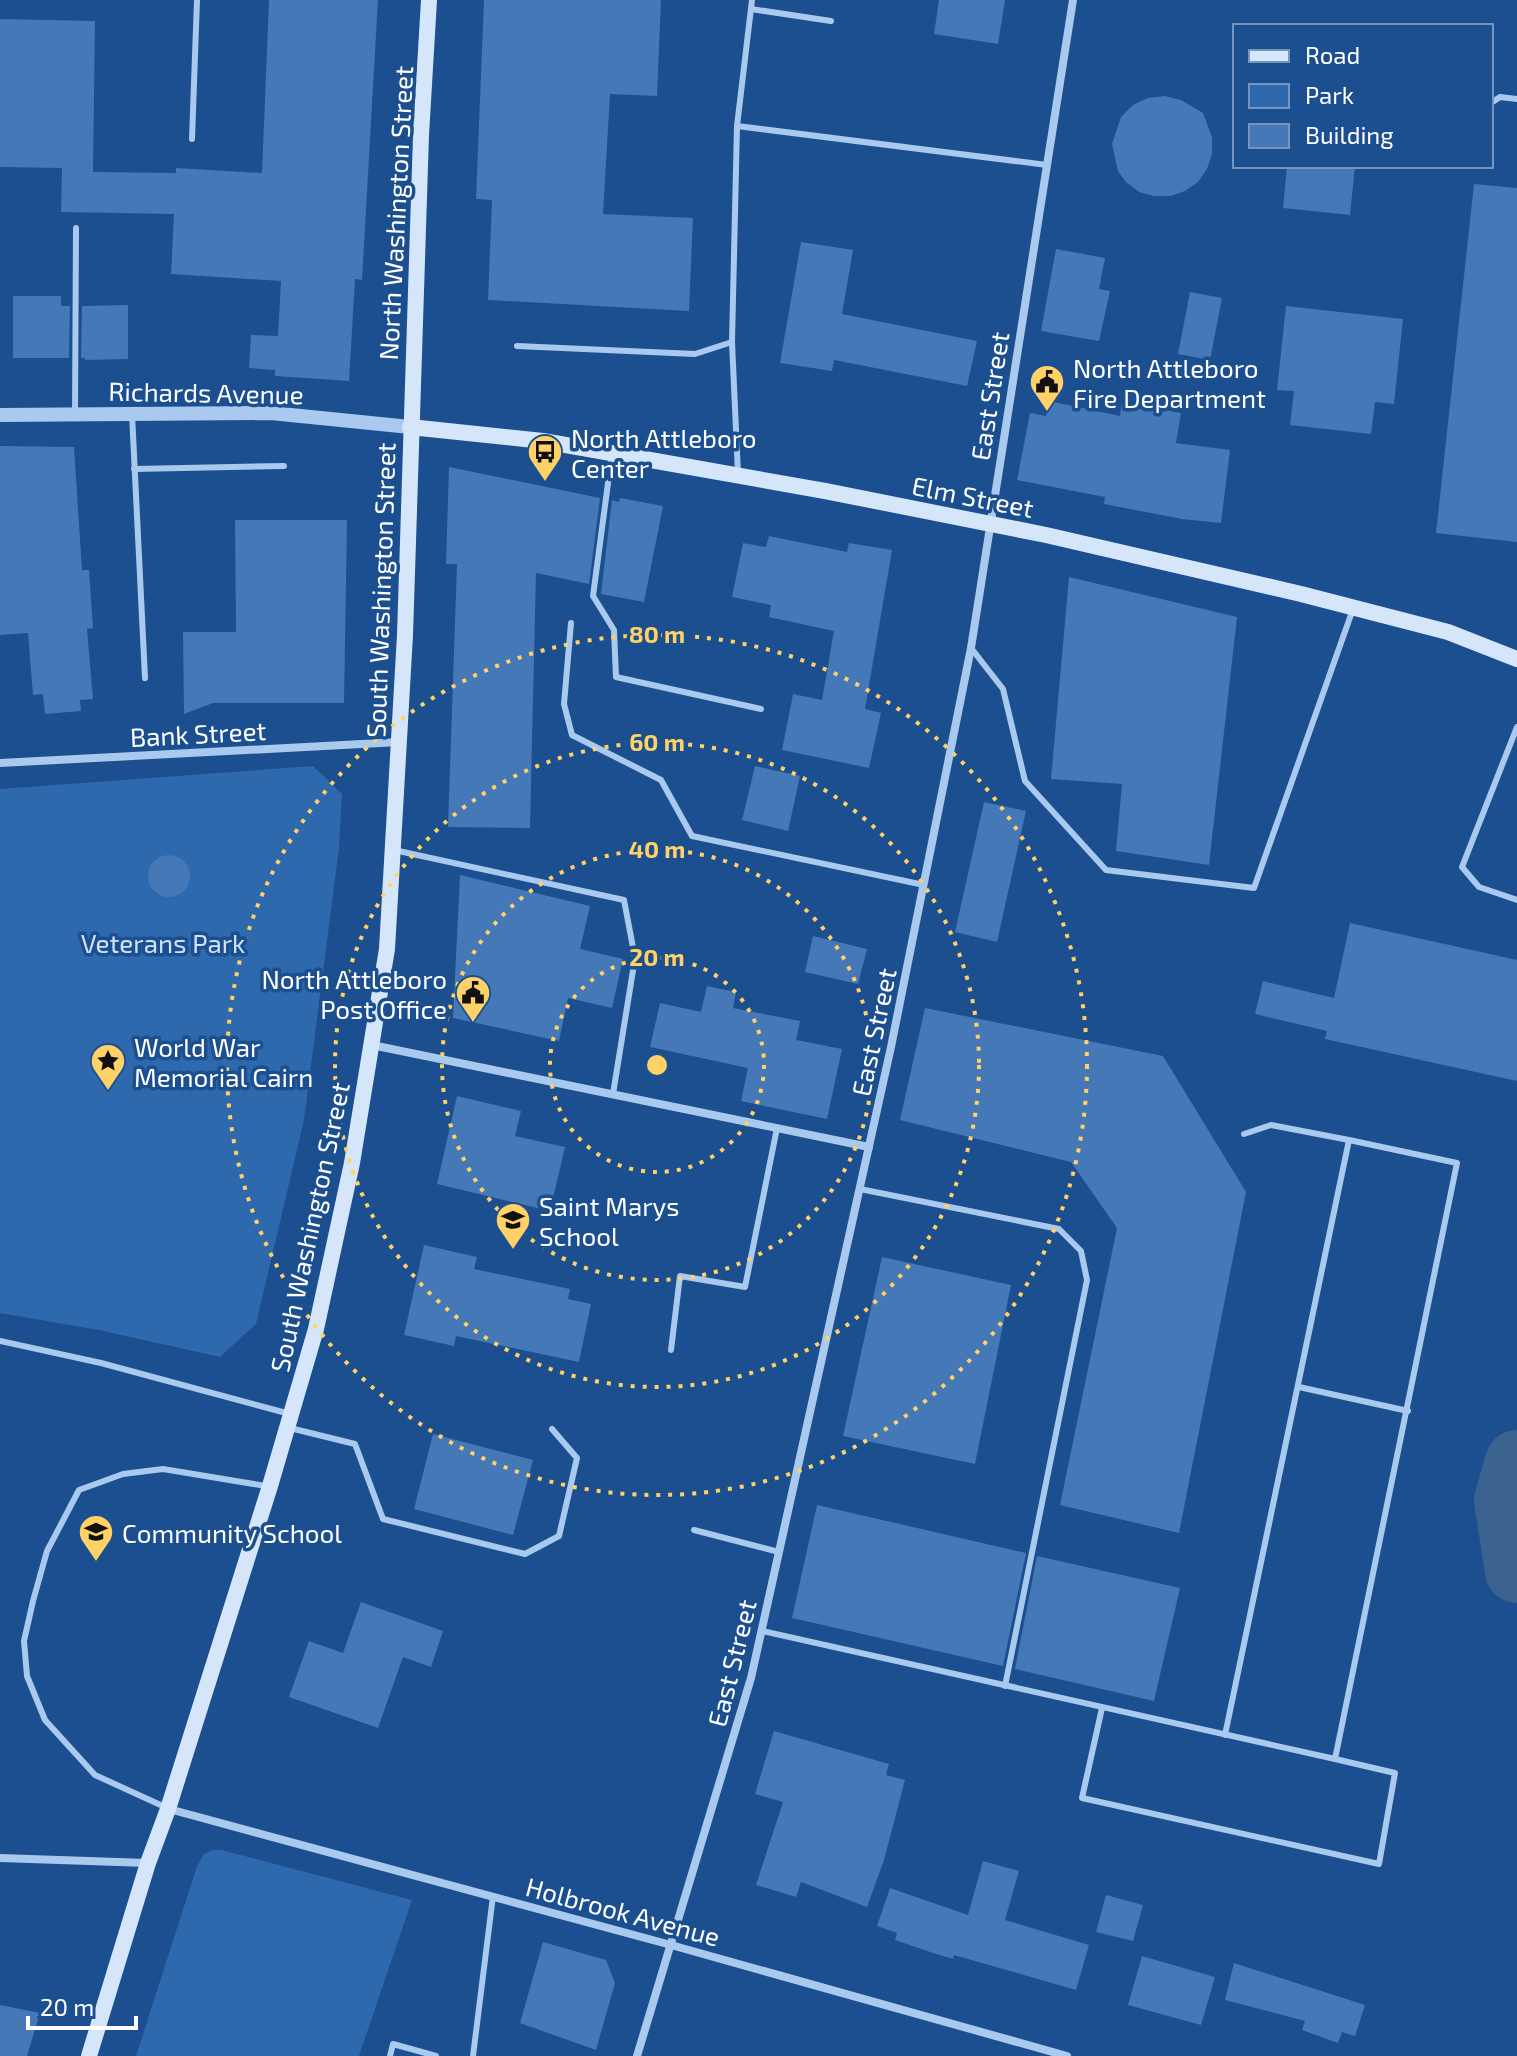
<svg xmlns="http://www.w3.org/2000/svg" width="1517" height="2056" viewBox="0 0 1517 2056" font-family="'Exo 2',sans-serif">
<rect width="100%" height="100%" fill="#1b4f8f"/>
<g fill="#2e69ad">
<path d="M313,766l29,28 -3,54 -35,272 -48,204 -36,33 -121,-27 -99,-17v-524z"/>
<path d="M212,1850h10l190,50 -53,156h-223l61,-190 7,-12z"/>
</g>
<g fill="none" stroke-linecap="round" stroke-linejoin="round">
<path stroke="#3c6290" stroke-width="64" d="M1517,1462l-11,38 11,71"/>
</g>
<g fill="#4478b7">
<path d="M269,0h109l-16,280 -7,-1 -6,102 -74,-5v-6l-26,-2 2,-33 27,1 3,-55 -110,-7 3,-60 -113,-2 1,-44 -62,-1v-148l95,2 -2,151 83,1v-5l86,5z"/>
<path d="M484,0h177l-4,96 -47,-2 -7,120 90,4 -4,93 -201,-11 4,-100 -16,-1z"/>
<path d="M939,0h66l-7,44 -64,-10z"/>
<path d="M1165,96l16,4 22,13 9,24v17l-5,15 -9,13 -13,9 -14,5h-17l-15,-4 -13,-10 -8,-11 -6,-27 9,-27 12,-12 15,-7z"/>
<path d="M1287,166h68l-5,49 -67,-7z"/>
<path d="M1474,184l43,4v354l-81,-9z"/>
<path d="M801,242l52,8 -11,64 135,27 -10,45 -133,-26 -2,11 -52,-8z"/>
<path d="M1056,249l49,9 -6,31 11,2 -11,50 -58,-10z"/>
<path d="M1190,292l32,6 -12,62 -32,-6z"/>
<path d="M13,296h48v10h9l-1,52h-56z"/>
<path d="M128,305v54l-43,1v-2h-4l1,-52z"/>
<path d="M1286,306l117,13 -9,85 -19,-2 -4,32 -81,-9 4,-34 -17,-1z"/>
<path d="M1049,401l71,15 2,-14 59,11 -5,30 54,7 -9,73 -39,-4 -78,-15 1,-7 -88,-17 13,-67 16,3z"/>
<path d="M0,446l74,1 8,123h7l4,58 -6,1 6,70 -13,1 1,11 -36,3 -2,-20 -10,1 -5,-62 -28,2z"/>
<path d="M449,467l151,31 -11,86 -53,-11 -6,255 -82,-1 9,-263h-11z"/>
<path d="M620,498l43,8 -19,96 -43,-8 11,-94 7,2z"/>
<path d="M235,520h112l-3,183h-131l-29,11 -1,-82h53z"/>
<path d="M769,536l78,16 2,-9 43,7 -27,159 16,4 -12,55 -87,-18 11,-56 29,6 12,-69 -65,-14 2,-12 -39,-8 11,-54 23,4z"/>
<path d="M1069,577l168,40 -28,248 -93,-14 6,-67 -71,-5z"/>
<path d="M755,766l45,10 -12,55 -46,-11z"/>
<path d="M984,802l42,9 -29,131 -42,-10z"/>
<circle cx="169" cy="876" r="21"/>
<path d="M460,875l130,31 -10,43 43,10 -11,49 -44,-10 -9,43 -106,-23z"/>
<path d="M1350,923l167,37v121l-192,-42 2,-8 -72,-17 8,-33 71,17z"/>
<path d="M813,936l54,13 -9,35 -53,-12z"/>
<path d="M707,986l29,6 -3,16 67,13 -4,19 46,9 -15,70 -86,-18 7,-33 -98,-21 10,-44 41,9z"/>
<path d="M925,1008l238,48 83,136 -67,341 -119,-28 57,-277 -46,-66 -171,-42z"/>
<path d="M457,1096l64,15 -6,25 50,11 -15,64 -113,-27z"/>
<path d="M424,1245l53,12 -3,12 96,20 -2,10 23,5 -12,58 -123,-26 -2,10 -50,-11z"/>
<path d="M882,1257l129,28 -36,179 -132,-28z"/>
<path d="M433,1434l100,26 -20,75 -99,-26z"/>
<path d="M817,1505l209,48 -23,113 -211,-48z"/>
<path d="M1037,1556l143,32 -26,113 -139,-32z"/>
<path d="M361,1602l82,29 -12,36 -28,-10 -25,71 -89,-31 20,-56 34,12z"/>
<path d="M774,1731l115,33 -3,11 19,5 -21,80 -17,47 -66,-25 -5,15 -40,-12 27,-83 -28,-8z"/>
<path d="M983,1861l36,10 -14,49 84,25 -13,45 -122,-35 -1,4 -17,-5 -41,-14 2,-7 -20,-7 13,-38 78,27z"/>
<path d="M1106,1895l37,10 -10,36 -37,-9z"/>
<path d="M543,1942l63,18 9,23 -19,67 -76,-27z"/>
<path d="M1142,1956l73,21 -14,48 -73,-20z"/>
<path d="M1234,1963l131,42 -10,31 -13,-4 -4,11 -36,-13 3,-9 -80,-21z"/>
<path d="M0,2005l40,8 -13,43h-27z"/>
</g>
<g fill="none" stroke-linecap="round" stroke-linejoin="round">
<g stroke="#a9c9ee" stroke-width="6">
<path d="M752,0l-15,126 310,39"/>
<path d="M751,9l80,12"/>
<path d="M1491,103l9,-6 17,2"/>
<path d="M192,139l5,-139"/>
<path d="M732,342l6,132"/>
<path d="M517,346l178,8 37,-12 5,-216"/>
<path d="M75,414l1,-186"/>
<path d="M132,414l13,264"/>
<path d="M612,453l-19,143 21,34 2,47 145,32"/>
<path d="M134,469l150,-3"/>
<path d="M571,623l-7,81 8,31 89,45 31,56 232,49"/>
<path d="M971,648l32,41 22,92 81,89 148,18 99,-279"/>
<path d="M1517,727l-55,140 17,20 38,13"/>
<path d="M394,850l230,50 11,58 -22,136"/>
<path d="M1244,1134l27,-9 78,15"/>
<path d="M860,1189l199,40 22,22 6,29 -82,406"/>
<path d="M0,1341l101,22 189,51"/>
<path d="M671,1350l9,-74 65,11 32,-159"/>
<path d="M1299,1387l109,24"/>
<path d="M290,1428l65,16 28,75 142,35 34,-18 18,-78 -25,-29"/>
<path d="M694,1530l85,22"/>
<path d="M762,1631l573,128 122,-596 -108,-23 -124,595"/>
<path d="M1102,1708l-20,90 297,66 16,-91 -60,-14"/>
<path d="M165,1807l-70,-32 -50,-55 -18,-44 -3,-35 9,-40 14,-50 32,-61 44,-16 40,-5 103,17"/>
<path d="M390,2056l3,-12 43,12"/>
<path d="M473,2056l20,-160"/>
</g>
<g stroke="#a9c9ee" stroke-width="8">
<path d="M0,763l399,-21"/>
<path d="M372,1045l497,102"/>
<path d="M169,1809l502,136 396,111"/>
<path d="M0,1858l147,5"/>
<path d="M637,2056l114,-378 140,-631 80,-399 102,-648"/>
</g>
<path stroke="#a9c9ee" stroke-width="14" d="M0,415l271,-2 139,14"/>
<g stroke="#d6e6fa" stroke-width="16">
<path d="M410,427l133,14 282,50 221,44 255,59 147,38 69,27"/>
<path d="M89,2056l59,-193 20,-54 102,-323 46,-157 36,-166 35,-214 18,-314 16,-500 8,-135"/>
</g>
</g>
<g fill="none" stroke="#ffd166" stroke-width="4" stroke-dasharray="4 8">
<circle cx="657" cy="1065" r="107"/>
<circle cx="657" cy="1065" r="215"/>
<circle cx="657" cy="1065" r="322"/>
<circle cx="657" cy="1065" r="430"/>
</g>
<defs>
<symbol id="civic-pin" viewBox="-11 -11 22 30"><path d="M0 17L-7.5 6A9.5 9.5 0 1 1 7.5 6Z" fill="#ffd166" stroke="#1b4f8f"/><path d="M-.6-6.5H3V-4.5H.6V-3L4-1V1h2V6H-6V1h2V-1L-.6-3ZM-1.2 2.5V6h2.4V2.5Z" fill="#111"/></symbol>
<symbol id="bus-pin" viewBox="-11 -11 22 30"><path d="M0 17L-7.5 6A9.5 9.5 0 1 1 7.5 6Z" fill="#ffd166" stroke="#1b4f8f"/><path d="M-5-6H5V4H4V6H2V4H-2V6H-4V4H-5ZM-3.5-4V0h7V-4ZM-3.5 1.2v1.5H-2V1.2ZM2 1.2v1.5H3.5V1.2Z" fill="#111"/></symbol>
<symbol id="sight-pin" viewBox="-11 -11 22 30"><path d="M0 17L-7.5 6A9.5 9.5 0 1 1 7.5 6Z" fill="#ffd166" stroke="#1b4f8f"/><path d="M0-6L1.8-2.2L6-1.7L2.9 1.2L3.7 5.4L0 3.3L-3.7 5.4L-2.9 1.2L-6-1.7L-1.8-2.2Z" fill="#111"/></symbol>
<symbol id="school-pin" viewBox="-11 -11 22 30"><path d="M0 17L-7.5 6A9.5 9.5 0 1 1 7.5 6Z" fill="#ffd166" stroke="#1b4f8f"/><path d="M0-5L7-2L0 1L-7-2ZM-4 1L0 2.5L4 1V4Q0 6-4 4Z" fill="#111"/></symbol>
</defs>
<g fill-rule="evenodd">
<use href="#civic-pin" x="1027" y="362" width="40" height="54"/>
<use href="#bus-pin" x="525" y="432" width="40" height="54"/>
<use href="#civic-pin" x="453" y="973" width="40" height="54"/>
<use href="#sight-pin" x="88" y="1041" width="40" height="54"/>
<use href="#school-pin" x="493" y="1200" width="40" height="54"/>
<use href="#school-pin" x="76" y="1512" width="40" height="54"/>
</g>
<g text-anchor="middle" dominant-baseline="central" stroke-width="7" stroke-linejoin="round" paint-order="stroke">
<g font-size="26" fill="#fff" stroke="#1b4f8f">
<text transform="translate(395 213) rotate(-87)">North Washington Street</text>
<text transform="translate(206 392) rotate(1)">Richards Avenue</text>
<text transform="translate(989 396) rotate(-81)">East Street</text>
<text transform="translate(973 496) rotate(11)">Elm Street</text>
<text transform="translate(380 590) rotate(-88)">South Washington Street</text>
<text transform="translate(198 733) rotate(-3)">Bank Street</text>
<text transform="translate(873 1032) rotate(-78)">East Street</text>
<text transform="translate(309 1227) rotate(-78)">South Washington Street</text>
<text transform="translate(731 1663) rotate(-76)">East Street</text>
<text transform="translate(623 1911) rotate(15)">Holbrook Avenue</text>
</g>
<g font-size="26" fill="#fff" stroke="#1b4f8f" text-anchor="start">
<text x="1073" y="367">North Attleboro<tspan x="1073" dy="30">Fire Department</tspan></text>
<text x="571" y="437">North Attleboro<tspan x="571" dy="30">Center</tspan></text>
<text x="447" y="978" text-anchor="end">North Attleboro<tspan x="447" dy="30">Post Office</tspan></text>
<text x="134" y="1046">World War<tspan x="134" dy="30">Memorial Cairn</tspan></text>
<text x="539" y="1205">Saint Marys<tspan x="539" dy="30">School</tspan></text>
<text x="122" y="1532">Community School</text>
</g>
<g font-size="26" fill="#cfe3fa" stroke="#1b4f8f">
<text x="163" y="942">Veterans Park</text>
</g>
</g>
<circle cx="657" cy="1065" r="12" fill="#ffd166" stroke="#1b4f8f" stroke-width="4"/>
<g font-size="24" text-anchor="middle" font-weight="bold" fill="#ffd166" stroke="#1b4f8f" stroke-width="7" stroke-linejoin="round" paint-order="stroke">
<text x="657" y="643">80 m</text>
<text x="657" y="751">60 m</text>
<text x="657" y="858">40 m</text>
<text x="657" y="966">20 m</text>
</g>
<rect x="1233" y="24" width="260" height="144" fill="#1b4f8f" stroke="#7695bc" stroke-width="2"/>
<rect x="1249" y="50" width="40" height="12" fill="#d6e6fa" stroke="#7695bc" stroke-width="2"/>
<text x="1305" y="64" font-size="24" fill="#ffffff">Road</text>
<rect x="1249" y="84" width="40" height="24" fill="#2e69ad" stroke="#7695bc" stroke-width="2"/>
<text x="1305" y="104" font-size="24" fill="#ffffff">Park</text>
<rect x="1249" y="124" width="40" height="24" fill="#4478b7" stroke="#7695bc" stroke-width="2"/>
<text x="1305" y="144" font-size="24" fill="#ffffff">Building</text>
<path d="M28 2016v12h108v-12" fill="none" stroke="#ffffff" stroke-width="4"/>
<text x="40" y="2016" font-size="24" fill="#ffffff" stroke="#1b4f8f" stroke-width="6" paint-order="stroke">20 m</text>
</svg>
